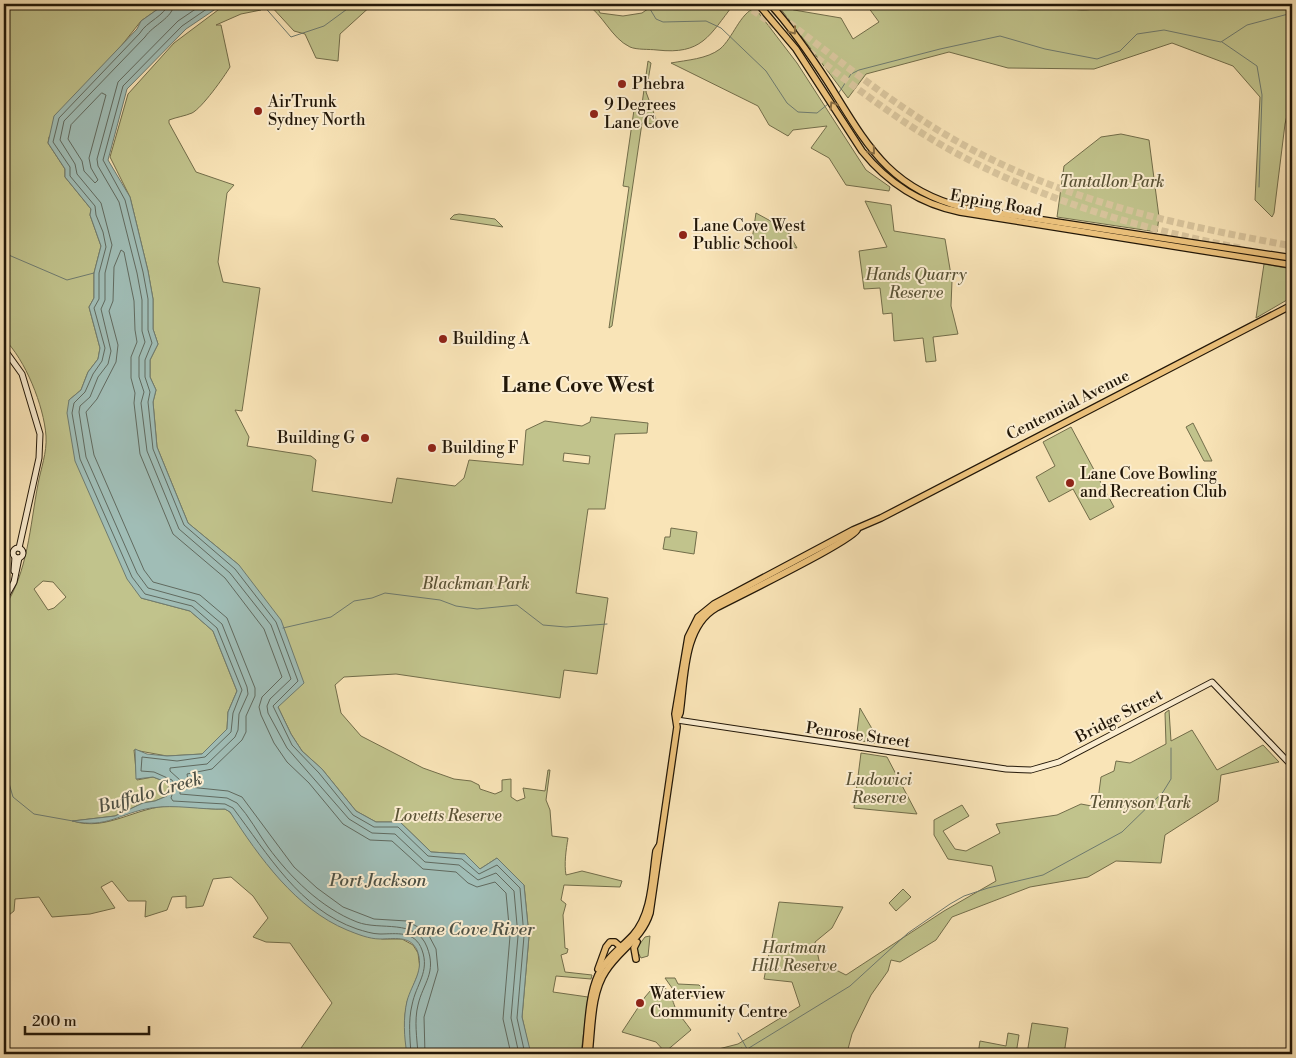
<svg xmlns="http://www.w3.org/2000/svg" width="1296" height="1058" viewBox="0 0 1296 1058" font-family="'Libre Bodoni',serif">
<rect width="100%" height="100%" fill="#f9e4b7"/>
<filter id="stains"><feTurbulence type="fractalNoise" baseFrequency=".004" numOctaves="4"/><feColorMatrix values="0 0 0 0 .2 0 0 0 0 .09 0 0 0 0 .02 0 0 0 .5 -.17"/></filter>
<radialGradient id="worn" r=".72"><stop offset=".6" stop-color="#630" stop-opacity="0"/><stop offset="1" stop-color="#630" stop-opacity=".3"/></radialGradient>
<g fill="#c1c38c" stroke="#726d4a" fill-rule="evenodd">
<path d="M4,4h161l-24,17 -92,116 -1,6 17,26v8l26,32 -1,6 11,31 -7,27v25l-5,9 11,41 -2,11 -10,13 -7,18 -12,10 72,198 49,13 23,20 24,60 -9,21 -1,17 -25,25 -35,2 -33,-6 3,30 16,-3 16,6 -2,13 -12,5 -12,2 -28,13 -42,5c34,11 64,-15 98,-15 18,-1 36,4 54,3l5,3 43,59 41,39 10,7 58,22h20l11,6 5,8 2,16 -13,33 -2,13 2,39h-108v-3l33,-48 -42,-60 -24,-1 -13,-5 15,-19 -15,-22 -22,-19 -18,2 -10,27 -17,2v-12l-14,1 -5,13 -22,7 1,-16h-18l-16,-20 -11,6 14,21 -25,6 -38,3 -13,-20 -24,2 -1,12 -10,8v-311c24,-36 26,-82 34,-124 3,-16 9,-31 8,-48 -2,-30 -21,-77 -42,-97zM43,581l10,1 13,15 -12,11 -6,2 -14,-21z"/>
<path d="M226,4h36l-1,6 -20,4 -25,11h5l9,42c-6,10 -28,41 -38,46 -7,3 -15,4 -23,7v3l27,49 38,13 -7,8 -9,69 5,20 37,6 -18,123 -7,-1 14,27 -2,9 64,10 5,4 -4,31 80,12 5,-25 58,8 9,-8 5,-18 54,5 3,-35 19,-9 37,5 8,-4 1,-5 57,6 -1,10 -32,1 -10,75h-17l-12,84 32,5 -11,76 -33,-4 -4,28 -164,-24 -52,3 -9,8 6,28 20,23 62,32 31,11 17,2 8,4 1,4 15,5 7,-3v-11l9,-1v18l6,4 8,-3 -2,-10 22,3 3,-21h2l-4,30 4,10 2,26 16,2c-2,12 -4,26 -2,37l16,-4 40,10 -2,6 -56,-2 -3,15 5,4 -3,11 2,33 3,1 -1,4 -6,2 4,17 27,3 -1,4 -35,-3 -3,16 35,5 -7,57 -31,-4v4h-23l1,-10 -6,-27 7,-81 -5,-51 -27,-27 -17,11 -15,-15 -34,-2 -31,-30h-24l-20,-11 -34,-42 -20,-18 -11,-17 -13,-27 -39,-142 -51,-42 -31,-76 -4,-45 3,-12 -6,-13v-17l8,-16 -5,-15v-30l-5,-28 -18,-74 -20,-40 18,-63 46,-51zM564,453l26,3 -1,8 -26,-3z"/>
<path d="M269,4h104l-33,30 -2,27 -22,-3 -11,-24 -11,-3z"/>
<path d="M586,4h10l4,9 23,3 19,-3 13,-9h79c-25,32 -32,51 -77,46 -8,-1 -20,0 -27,-3 -19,-9 -27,-33 -44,-43z"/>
<path d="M777,4l17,6 47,8 12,21 26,-17 -11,-15 4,-3h184c19,7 33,9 52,0h184v90l-7,30 -11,89 -2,4 -17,-17 5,-103 -27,-31 -61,-23 -78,26 -86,-1 -59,-16 -83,22 -18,24z"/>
<path d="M755,8l42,55 69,107 24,17 -1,4 -43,-6 -17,-27 -18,-10 16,-22 -34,4 -5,6 -19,-11 -11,-19 -87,-43c16,-3 36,-4 49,-14 13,-11 20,-36 35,-41z"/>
<path d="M648,61l3,2 -5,29 10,27 -2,5 -12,-1 -30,203 -3,2 20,-141 -6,-1 12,-83 7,1z"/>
<path d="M1121,134l28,6 10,77 -2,15 -100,-15 7,-51 37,-29z"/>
<path d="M865,201l26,4 3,26 51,8 7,42 -1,25 7,28 -25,3 3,24 -10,1 -3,-24 -29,3 -2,-28 -9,1 -3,-26 -16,1 -5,-38 28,-4z"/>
<path d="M756,213l31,17 10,18 -45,-8z"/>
<path d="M459,214l36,5 8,8 -53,-8 4,-4z"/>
<path d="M1264,264l28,5v28l-36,21z"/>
<path d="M1193,423l19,38h-8l-18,-34z"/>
<path d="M1071,427l43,80 -24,13 -17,-31 -24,13 -13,-25 19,-11 -12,-24z"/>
<path d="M671,528l26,4 -3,22 -31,-5 2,-12h5z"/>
<path d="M860,708l18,31 -3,4 -19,-3z"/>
<path d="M1169,710l2,31 21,-11 25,40 46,-25 16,17 -58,13 -3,26 -53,34 -4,28 -45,-2 -28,16 -58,10 -78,30 -16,23 -36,22 -9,-2 -3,11 -17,24 -19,39 -4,15 -8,5h-96l-2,-6 -19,6h-24l39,-10 62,-38 -8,-24 -28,-3 15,-77 64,5 -11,21 -17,14 5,23 6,6 10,-1 10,5 98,-64 52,-30 -4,-15 -44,-7 -14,-24v-15l28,-15 7,11 -26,15 12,18 11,2 34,-18 -4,-9 61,-9 24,-11 16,3 4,-30 13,-6 2,-10 14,2 36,-19 -1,-31z"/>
<path d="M861,753l26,4 30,57 -63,-6z"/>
<path d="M903,889l8,8 -15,14 -7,-8z"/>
<path d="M650,936l-2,20 -7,2 -5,-9 9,-12z"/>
<path d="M665,978h10l3,6 21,1 2,2 -1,10 -23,-2z"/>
<path d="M656,984c15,5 14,10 19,23 4,8 11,16 16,23l-26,22 -9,-10 -34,-10 23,-35z"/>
<path d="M1032,1023l36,5 -4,26h-37z"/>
<path d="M1008,1033l11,2 -3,19h-38l2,-13 26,5z"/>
</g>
<path fill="#a0bdb6" stroke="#6e7b70" d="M165,4h58l-37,25 -59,60 -19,71 22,37 18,74 5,28v30l5,15 -8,16v17l6,13 -3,12 4,45 31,76 51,42 42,55 23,63 -26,24 13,27 11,17 20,18 34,42 20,11h24l31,30 34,2 15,15 17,-11 27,27 5,51 -7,81 9,37h-124c-3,-17 -4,-36 0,-53 5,-18 18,-31 10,-51 -7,-15 -24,-11 -37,-11 -11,0 -23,-5 -33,-9 -51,-21 -88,-73 -117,-118l-5,-3c-25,1 -49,-5 -74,-1 -31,5 -44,21 -79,13l43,-5 28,-13 12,-2 12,-5 2,-13 -16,-6 -17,2 -1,-30 12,5 20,2 35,-2 25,-25 1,-17 9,-21 -24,-60 -23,-20 -49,-13 -14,-19 -52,-118 -8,-48 2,-13 12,-10 7,-18 10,-13 2,-11 -11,-41 5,-9v-25l7,-27 -11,-31 1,-6 -26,-32v-8l-17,-26 6,-27 83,-87 4,-8z"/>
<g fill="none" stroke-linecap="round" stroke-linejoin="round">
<g stroke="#616a5f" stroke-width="1">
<path d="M168,4c-2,11 -22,18 -28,29l-81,85 -6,24 17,25v9l25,30 1,9 7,17 3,15 -7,26v26l-5,9 11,40 -3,13 -9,13 -8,18 -11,11 -2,10 8,46 52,118 13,17 47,12 25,22 25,62 -9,23 -2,19 -26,25 -28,4 -35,-4 -1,14 13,1 18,8 3,6 -4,12 2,3 52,3 8,4c35,46 66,101 124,121 7,2 15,5 23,5 16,0 35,-4 42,16 8,22 -6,34 -10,55 -4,16 -2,33 -1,49"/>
<path d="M174,4c-1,14 -21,21 -29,33l-81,84 -4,19 15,24 2,10 24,29 11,42 -7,28v27l-4,9 10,42 -3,13 -10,13 -8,20 -10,9 -1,6 7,45 51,116 11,15 47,13 27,23 25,63 1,7 -9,20 -1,16 -3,7 -28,27 -37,4v3l10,9v14l47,4 10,5c12,13 21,30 31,44 22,30 53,61 89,75 23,9 59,-4 70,25 10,26 -4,36 -9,58 -4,16 -1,33 0,49"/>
<path d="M203,4l-25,17 -60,61 -21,77 1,7 21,36 18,71 5,27v31l3,11 -6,15v20l5,15 -3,11 6,48 32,78 51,44 41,52 20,54 -21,20 -3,7 1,7 19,35 62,71 23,14 23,1 30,28 34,3 19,15 18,-7 18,18 4,45 -7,82 8,36"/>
<path d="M214,4l-32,22 -59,60 -20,74 22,40 18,72 5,27v31l4,13 -7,17v17l5,15 -2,10 5,47 31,76 51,44 41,53 22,59 -25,25 19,39 27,28 34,42 21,12h24l30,29 34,3 17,15 18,-9 23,23 4,48 -7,82 8,36"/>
<path d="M102,93l4,2 -17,63 2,10 7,12 -3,3 -11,-12 -2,-10 -14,-22 3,-14z"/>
<path d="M425,1054l-1,-37 14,-47 -2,-21 -9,-17 -20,-11 -33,-2 -31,-12 -26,-19 -23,-21 -52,-70 -14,-6 -39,-4 -2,-13 25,-5 30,-29 4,-8v-16l9,-20v-8l-28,-70 -27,-23 -47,-13 -9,-12 -50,-115 -8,-43 11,-13 19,-37 2,-17 -9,-34 4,-10 1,-34 7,-17 3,2 10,49 1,29 2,12 -6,15v21l4,15 -1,10 6,51 33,80 52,44 39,51 18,48 -20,20 -3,10 2,8 13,28 13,19 22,21 34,41 27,16 22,1 31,28 33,3 12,11 9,4 18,-5 11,11 4,43 -7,83 8,35"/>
</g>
<g stroke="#6e7b70" stroke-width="1">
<path d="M262,4l29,33 33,-11 30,-22"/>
<path d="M647,4l9,15 7,3 43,-1 15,7 45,43 21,32 11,9 19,1 11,-9"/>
<path d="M1222,42l35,24 5,29 -3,92"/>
<path d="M838,94l13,-20 8,-4 81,-21 60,-13 45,13 52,10 23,-8 17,-17 27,-4 57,12 26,-17 45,-12"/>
<path d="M4,253l63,27 27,-7"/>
<path d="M283,628l48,-11 23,-16 18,-3 13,-5 55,7 16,6 21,3 40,-4 26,20 23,2 41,-3"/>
<path d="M4,766l9,31 21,17 39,7"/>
<path d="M738,1033l12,21"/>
<path d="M744,1051l106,-65 58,-53 42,-29 14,-8 24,-8 55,-13 79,-43 41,-40 8,-13v-31"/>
</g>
<g stroke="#d9c59d" stroke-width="7" stroke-dasharray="7 3.5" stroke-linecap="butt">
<path d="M744,4l31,22"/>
<path d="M764,4c50,37 99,77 152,112 116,78 241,105 376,130"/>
<path d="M784,32c41,32 81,64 125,93 101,66 213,100 331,123"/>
</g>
<defs>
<g id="secondary">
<path d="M4,349l18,25 18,60 -1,24 -20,90"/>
<circle cx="18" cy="553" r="5"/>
<path d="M14,571l1,-14"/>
<path d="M4,600l10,-18 5,-24"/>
<path d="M677,720l329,49 25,1 28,-8 153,-80 80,84"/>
</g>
<g id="primary">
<path d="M758,4l38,45 66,102c25,31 58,53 98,61l332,53"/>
<path d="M770,4c22,24 41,52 59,80 38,61 60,105 136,124l327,50"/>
<path d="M677,720l3,-7c5,-34 3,-86 36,-105 21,-11 134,-66 141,-78"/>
<path d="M636,959l-2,-11 3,-6"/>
<path d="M598,969l8,-22 4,-5h5l8,7"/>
<path d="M585,1054c3,-23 3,-58 13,-79 7,-16 23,-27 35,-40 19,-21 19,-57 23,-84l3,-5"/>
<path d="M589,1054c3,-25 2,-61 17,-83 14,-22 36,-32 44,-58l27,-186 -2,-13 13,-77 10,-20 16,-13 139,-74 28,-12 411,-213"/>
</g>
</defs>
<use href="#secondary" stroke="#221708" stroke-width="7"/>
<use href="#primary" stroke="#221708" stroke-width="8"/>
<use href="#secondary" stroke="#fbedd0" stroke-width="5"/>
<use href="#primary" stroke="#ecc27c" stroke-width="5.5"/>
</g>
<defs><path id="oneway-chevron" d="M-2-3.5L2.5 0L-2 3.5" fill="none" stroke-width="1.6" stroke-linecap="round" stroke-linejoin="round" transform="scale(1.25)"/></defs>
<g stroke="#876c42">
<use href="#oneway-chevron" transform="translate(793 31) rotate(53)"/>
<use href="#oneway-chevron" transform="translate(833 105) rotate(-122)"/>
<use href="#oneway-chevron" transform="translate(872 151) rotate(51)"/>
</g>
<g fill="#8f2418" stroke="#fbedd0" stroke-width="2">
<circle cx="622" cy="84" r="5"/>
<circle cx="258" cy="111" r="5"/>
<circle cx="594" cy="114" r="5"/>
<circle cx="683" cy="235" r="5"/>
<circle cx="443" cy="339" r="5"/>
<circle cx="365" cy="438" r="5"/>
<circle cx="432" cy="448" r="5"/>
<circle cx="1070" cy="483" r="5"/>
<circle cx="640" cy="1003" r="5"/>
</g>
<g text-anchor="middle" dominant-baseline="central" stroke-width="4" stroke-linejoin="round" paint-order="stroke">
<g font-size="16" fill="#221708" stroke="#fbedd0" text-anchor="start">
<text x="632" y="84">Phebra</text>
<text x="268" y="102">AirTrunk<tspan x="268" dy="18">Sydney North</tspan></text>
<text x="604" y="105">9 Degrees<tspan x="604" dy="18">Lane Cove</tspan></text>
<text x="693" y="226">Lane Cove West<tspan x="693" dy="18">Public School</tspan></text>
<text x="453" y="339">Building A</text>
<text x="355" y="438" text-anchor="end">Building G</text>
<text x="442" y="448">Building F</text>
<text x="1080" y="474">Lane Cove Bowling<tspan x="1080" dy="18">and Recreation Club</tspan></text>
<text x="650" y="994">Waterview<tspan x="650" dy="18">Community Centre</tspan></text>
</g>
<g font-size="16" font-style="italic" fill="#5a5336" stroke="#fbedd0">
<text x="1112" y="182">Tantallon Park</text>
<text x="916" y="275">Hands Quarry<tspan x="916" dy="18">Reserve</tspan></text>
<text x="476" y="584">Blackman Park</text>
<text x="879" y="780">Ludowici<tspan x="879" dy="18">Reserve</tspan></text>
<text x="1140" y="803">Tennyson Park</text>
<text x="448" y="816">Lovetts Reserve</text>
<text x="794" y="948">Hartman<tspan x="794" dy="18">Hill Reserve</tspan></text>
</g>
<g font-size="16" fill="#221708" stroke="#fbedd0">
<text transform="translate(996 203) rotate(10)">Epping Road</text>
<text transform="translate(1068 405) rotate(-27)">Centennial Avenue</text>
<text transform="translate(1119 716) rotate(-28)">Bridge Street</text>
<text transform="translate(858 735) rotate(8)">Penrose Street</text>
</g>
<g font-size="18" font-style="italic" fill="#4e5145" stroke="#fbedd0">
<text transform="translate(150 793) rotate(-16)">Buffalo Creek</text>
<text x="378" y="880">Port Jackson</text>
<text x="470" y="929">Lane Cove River</text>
</g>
<g font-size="21" font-weight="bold" fill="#221708" stroke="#fbedd0">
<text x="578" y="386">Lane Cove West</text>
</g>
</g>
<rect width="1296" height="1058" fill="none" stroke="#f9e4b7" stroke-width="20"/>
<rect x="5" y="5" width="1286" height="1048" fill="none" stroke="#221708" stroke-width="2.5"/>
<rect x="10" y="10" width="1276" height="1038" fill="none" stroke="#221708"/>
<path d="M25 1026v8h124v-8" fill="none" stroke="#221708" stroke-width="2.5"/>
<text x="32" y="1026" font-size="15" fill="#221708" stroke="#fbedd0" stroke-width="4" paint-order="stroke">200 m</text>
<rect width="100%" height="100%" filter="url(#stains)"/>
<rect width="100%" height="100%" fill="url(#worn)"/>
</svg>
